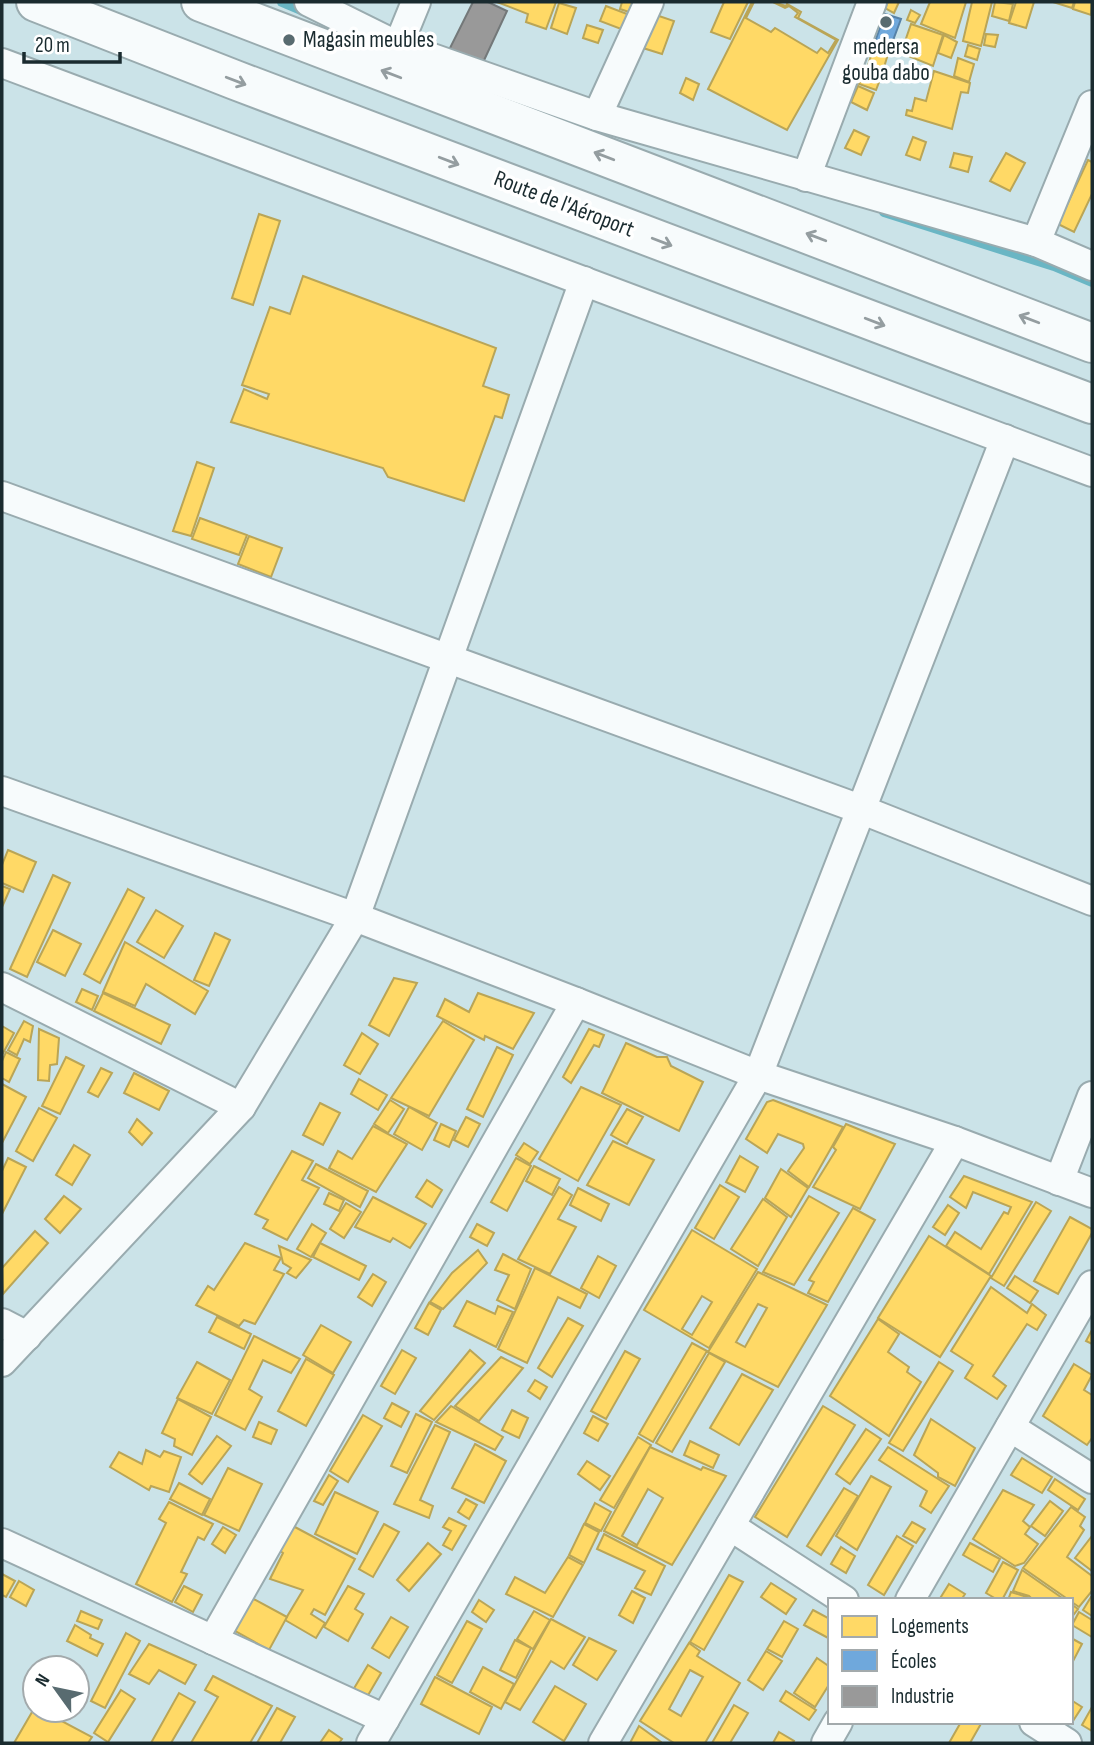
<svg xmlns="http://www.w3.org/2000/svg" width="1094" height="1745" viewBox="0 0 1094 1745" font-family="'Sofia Sans Condensed',sans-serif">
<rect width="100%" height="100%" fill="#cbe3e8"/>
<g fill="#ffd966" stroke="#baa556" stroke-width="2" fill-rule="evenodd">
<path d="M497,2h59l-10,27 -20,-7 2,-8z"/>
<path d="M622,2h18l-5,12 -15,-5z"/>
<path d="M724,2h24l-18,37 -19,-7z"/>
<path d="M752,2h2l-8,16 25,14 4,-4 42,25 4,-5 7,5 8,-13 -41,-23 3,-4 -9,-7 -4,2 -12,-6 13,4 1,-2 14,8 -3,6 40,22 -51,90 -79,-41z"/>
<path d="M888,2h11l-5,11 -9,-5z"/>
<path d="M930,2h36l-11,36 -34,-14z"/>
<path d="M972,2h20l-11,44 -18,-5z"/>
<path d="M995,2l18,2 -4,17 -17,-5z"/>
<path d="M1016,2h18l-8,26 -17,-5z"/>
<path d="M1053,2h21l-2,6z"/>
<path d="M1075,2h17l-1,13 -18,-6z"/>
<path d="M559,3l17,5 -9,26 -16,-6z"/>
<path d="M606,6l29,11 -6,15 -29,-11z"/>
<path d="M911,10l9,5 -5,8 -8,-3z"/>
<path d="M656,15l18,6 -12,33 -19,-6z"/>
<path d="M911,24l32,11 -10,31 -32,-13z"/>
<path d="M587,25l16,5 -5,13 -15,-5z"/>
<path d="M986,34l12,1 -3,12 -11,-2z"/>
<path d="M944,35l13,7 -6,16 -13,-5z"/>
<path d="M968,45l12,4 -3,11 -12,-4z"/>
<path d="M873,49l15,5 -6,20 -15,-5z"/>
<path d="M958,58l16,6 -5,18 -15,-6z"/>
<path d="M865,69l16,8 -5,13 -17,-6z"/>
<path d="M934,71l36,12 -2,10 -7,-1 -9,37 -46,-14 1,-5 5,1 3,-13 11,3z"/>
<path d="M686,78l13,6 -6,16 -13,-7z"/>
<path d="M858,86l16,7 -7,17 -16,-8z"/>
<path d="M854,130l15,7 -8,18 -16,-7z"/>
<path d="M913,137l13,5 -6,18 -14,-5z"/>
<path d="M954,153l18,4 -4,15 -18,-5z"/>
<path d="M1006,153l19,10 -15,28 -20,-10z"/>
<path d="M1088,160l4,2v32l-18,38 -16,-8z"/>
<path d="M259,214l21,7 -27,84 -21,-7z"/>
<path d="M303,276l193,72 -13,38 26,9 -7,23 -7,-2 -31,85 -76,-24 -5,-9 -152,-46 13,-33 23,10 2,-5 -27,-9 28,-78 20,7z"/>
<path d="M197,462l17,6 -23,68 -18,-5z"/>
<path d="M200,518l47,17 -8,20 -47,-16z"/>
<path d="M249,536l33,12 -11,29 -33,-13z"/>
<path d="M8,850l28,12 -13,30 -21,-9v-18z"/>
<path d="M53,875l17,8 -43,94 -17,-8z"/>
<path d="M2,886l8,3 -8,18z"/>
<path d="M128,889l16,9 -44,85 -16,-9z"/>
<path d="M156,910l27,16 -19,32 -27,-16z"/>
<path d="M53,930l28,14 -16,32 -28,-14z"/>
<path d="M215,933l15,7 -21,46 -15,-6z"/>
<path d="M125,942l83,49 -13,23 -49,-30 -11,22 -32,-14z"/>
<path d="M394,978l23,5 -28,53 -20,-11z"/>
<path d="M82,989l16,7 -6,14 -16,-8z"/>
<path d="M103,993l67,32 -9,19 -67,-33z"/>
<path d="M478,993l56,20 -21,36 -28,-13 -1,4 -47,-24 8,-17 24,13z"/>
<path d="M24,1021l9,5 -3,16 -6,-3 -7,16 -9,-5z"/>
<path d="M443,1021l31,19 -45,76 -38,-18z"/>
<path d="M2,1026l12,7 -12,22z"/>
<path d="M39,1029l20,9 -2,26 -7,1 -1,16 -11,-1z"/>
<path d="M589,1029l15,6 -5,12 -5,-2 -23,38 -8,-6z"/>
<path d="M362,1033l16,11 -18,30 -16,-9z"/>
<path d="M626,1043l31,14h10l4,9 32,16 -24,49 -77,-38z"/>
<path d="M497,1047l16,8 -30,62 -16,-8z"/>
<path d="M6,1052l14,7 -11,23 -7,-4v-17z"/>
<path d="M66,1057l18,9 -24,48 -18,-8z"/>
<path d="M101,1068l11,5 -14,24 -10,-5z"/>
<path d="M134,1073l35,18 -10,19 -35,-17z"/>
<path d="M359,1079l28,16 -9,15 -27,-16z"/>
<path d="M2,1084l24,13 -24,46z"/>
<path d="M581,1087l40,18 -43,76 -39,-22z"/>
<path d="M390,1100l14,9 -16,24 -14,-9z"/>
<path d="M773,1100l70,27 -34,60 -21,-16 16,-23 -1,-4 -25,-10 -11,19 -21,-14 21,-37z"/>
<path d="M320,1103l20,10 -17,32 -20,-10z"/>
<path d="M409,1107l28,16 -15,27 -28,-16z"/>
<path d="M39,1108l18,10 -24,43 -17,-10z"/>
<path d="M627,1109l16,8 -16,27 -16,-9z"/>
<path d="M466,1117l14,7 -12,23 -14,-7z"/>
<path d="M137,1119l15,14 -10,12 -13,-13z"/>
<path d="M441,1124l15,7 -7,16 -15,-7z"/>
<path d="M846,1124l49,20 -35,65 -47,-22 23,-37 -3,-3z"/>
<path d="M373,1126l34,18 -31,48 -47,-24 9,-17 14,8z"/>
<path d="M613,1141l41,19 -25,45 -42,-20z"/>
<path d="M524,1143l14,9 -8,12 -14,-9z"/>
<path d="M74,1145l16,10 -18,30 -16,-10z"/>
<path d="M292,1151l21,10 -11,19 17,8 -32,52 -24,-12 5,-8 -13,-6z"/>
<path d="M740,1156l18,11 -13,25 -19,-10z"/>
<path d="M8,1158l18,9 -24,47v-43z"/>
<path d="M516,1158l15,8 -24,45 -16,-9z"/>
<path d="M316,1164l52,27 -8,16 -52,-29z"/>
<path d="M534,1166l26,13 -8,16 -26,-14z"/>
<path d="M781,1169l27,19 -17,29 -26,-19z"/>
<path d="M964,1176l68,26 -43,72 -43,-28 9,-14 26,17 23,-37 4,2 3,-7 -38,-15 -7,16 -16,-11z"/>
<path d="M427,1180l15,10 -10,17 -16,-10z"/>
<path d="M720,1185l19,12 -25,42 -19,-11z"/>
<path d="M559,1187l13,8 -14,24 18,8 -26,47 -32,-15z"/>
<path d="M578,1188l31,16 -8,17 -31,-16z"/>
<path d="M329,1193l15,7 -5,11 -15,-7z"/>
<path d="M64,1196l17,13 -21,24 -15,-14z"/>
<path d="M809,1196l30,17 -45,72 -31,-13z"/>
<path d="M373,1197l53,27 -16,24 -17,-10 -3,4 -35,-15z"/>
<path d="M763,1199l24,18 -29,49 -27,-17z"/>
<path d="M1036,1202l15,9 -47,75 -13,-8z"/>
<path d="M346,1203l15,9 -17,26 -14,-9z"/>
<path d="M948,1205l11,8 -14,22 -12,-8z"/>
<path d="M853,1208l22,12 -47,82 -20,-9 6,-11 -5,-2z"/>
<path d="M1070,1217l22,12v4l-34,61 -24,-13z"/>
<path d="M312,1224l14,9 -15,24 -14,-8z"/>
<path d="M477,1224l17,9 -7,13 -17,-9z"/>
<path d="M692,1230l65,39 -48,79 -65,-38zM702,1296l10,6 -20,33 -10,-6z"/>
<path d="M35,1231l13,12 -45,51 -1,-26z"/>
<path d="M929,1236l62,40 -51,81 -62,-39z"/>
<path d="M245,1243l36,15 -7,12 10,4 -29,50 -11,-4 -5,6 -43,-21 12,-19 6,4z"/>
<path d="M320,1243l46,23 -7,14 -46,-23z"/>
<path d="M279,1246l32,14 -15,18 -9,-5 4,-5 -8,-5z"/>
<path d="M478,1250l9,13 -44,46 -13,-7 22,-29z"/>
<path d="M503,1254l28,15 -16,40 -18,-9 12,-25 -14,-5z"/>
<path d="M598,1256l18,10 -17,32 -18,-10z"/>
<path d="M535,1268l52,26 -7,14 -22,-11 -31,66 -29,-14z"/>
<path d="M758,1272l69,33 -49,82 -70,-35zM758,1304l9,4 -22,39 -9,-5z"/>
<path d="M373,1274l13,8 -14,24 -14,-9z"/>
<path d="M1015,1276l23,15 -8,12 -23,-15z"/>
<path d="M991,1287l36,26 5,-9 14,11 -9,15 -10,-6 -34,52 13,10 -9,13 -32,-21 8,-13 -22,-14z"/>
<path d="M467,1301l28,13 3,-8 15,6 -17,35 -42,-21z"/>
<path d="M429,1303l12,7 -13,25 -13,-7z"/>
<path d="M217,1317l34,17 -7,15 -35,-17z"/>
<path d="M568,1318l15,8 -31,51 -14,-9z"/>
<path d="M878,1319l21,15 -11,18 21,15 -2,5 14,10 -32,54 -59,-40z"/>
<path d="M321,1325l30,17 -18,31 -30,-18z"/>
<path d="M1092,1330v14l-6,-3z"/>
<path d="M254,1336l46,23 -9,14 -28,-13 -14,29 13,8 -17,33 -30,-15z"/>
<path d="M692,1343l15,8 -54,91 -14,-8z"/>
<path d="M402,1350l14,8 -21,36 -14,-8z"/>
<path d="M470,1350l15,13 -51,57 -14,-9z"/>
<path d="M625,1351l15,8 -34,60 -15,-8z"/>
<path d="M709,1353l16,9 -53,90 -16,-9z"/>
<path d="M501,1357l22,11 -44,53 -24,-15z"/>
<path d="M306,1359l28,16 -28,51 -28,-15z"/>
<path d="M197,1362l33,18 -18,34 -35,-16z"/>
<path d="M939,1362l14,9 -50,80 -14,-8z"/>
<path d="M1074,1364l18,11 -8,15 8,5v43l-5,7 -44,-29z"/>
<path d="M742,1374l31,16 -34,55 -29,-17z"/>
<path d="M535,1380l12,7 -7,12 -12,-8z"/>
<path d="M178,1399l33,18 -19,38 -18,-9 1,-7 -13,-6z"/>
<path d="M392,1403l17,9 -8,15 -17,-9z"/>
<path d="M451,1406l52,31 -8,13 -59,-28z"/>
<path d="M823,1406l32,19 -68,112 -32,-20z"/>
<path d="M512,1410l16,8 -9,20 -17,-8z"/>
<path d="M416,1414l16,8 -25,51 -16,-7z"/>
<path d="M363,1415l19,11 -34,56 -18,-11z"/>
<path d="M593,1416l15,8 -10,17 -14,-8z"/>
<path d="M931,1419l44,29 -20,38 -17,-9v-4l-24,-18z"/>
<path d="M259,1422l18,8 -6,14 -18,-7z"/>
<path d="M435,1425l15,7 -30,68 13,6 -4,12 -35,-14z"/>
<path d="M866,1429l15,10 -31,45 -14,-10z"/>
<path d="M217,1436l14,10 -29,38 -13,-10z"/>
<path d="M638,1437l13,8 -37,63 -14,-8z"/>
<path d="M690,1441l29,14 -6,13 -29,-13z"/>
<path d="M475,1444l31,17 -22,42 -32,-15z"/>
<path d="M650,1447l51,23 2,-3 23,9 -54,89 -68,-34zM648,1489l15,9 -26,47 -15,-9z"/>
<path d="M888,1447l61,39 -18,27 -11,-7 7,-15 -48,-31z"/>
<path d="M146,1450l14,7 4,-6 17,6 -12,35 -18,-6 -2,4 -39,-23 9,-15 23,12z"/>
<path d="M1022,1458l30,19 -10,16 -31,-18z"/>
<path d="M587,1461l23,15 -10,14 -22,-16z"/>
<path d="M228,1468l34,16 -23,47 -35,-16z"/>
<path d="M329,1475l9,6 -15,24 -9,-4z"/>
<path d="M871,1476l20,11 -34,63 -21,-14z"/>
<path d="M1055,1479l30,20 -7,11 -30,-20z"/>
<path d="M179,1483l31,16 -8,16 -32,-16z"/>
<path d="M844,1488l14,8 -37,59 -14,-9z"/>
<path d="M1003,1490l31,15 -11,16 7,6 -5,7 13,10 -14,19 -9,3 -42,-27z"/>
<path d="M335,1492l43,20 -21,42 -42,-20z"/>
<path d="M466,1499l11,6 -8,14 -11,-7z"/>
<path d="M1050,1501l13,10 -18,25 -14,-10z"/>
<path d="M169,1502l44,22 -9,16 -6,-3 -17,35 6,2 -15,28 -36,-18 30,-61 -7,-4z"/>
<path d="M595,1503l16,9 -10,19 -16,-8z"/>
<path d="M1071,1507l14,10 -5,9 4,4 -17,27 25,19v15l-13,16 -56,-39z"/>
<path d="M449,1518l17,8 -14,24 -9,-5 8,-14 -8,-4z"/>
<path d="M912,1522l13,7 -9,14 -13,-7z"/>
<path d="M384,1524l15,8 -26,45 -14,-8z"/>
<path d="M584,1524l15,8 -15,31 -15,-8z"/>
<path d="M293,1526l62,33 -30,56 -11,-6 -3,5 14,9 -9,15 -31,-18 18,-30 -33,-11 13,-26 -4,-3z"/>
<path d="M223,1527l13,8 -11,18 -13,-9z"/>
<path d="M604,1534l61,32 -14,29 -16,-7 10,-17 -48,-22z"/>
<path d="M897,1536l16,10 -29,49 -16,-10z"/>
<path d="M1092,1536v35l-17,-13z"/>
<path d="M428,1543l13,11 -32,37 -12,-11z"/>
<path d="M970,1543l30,16 -7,13 -30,-17z"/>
<path d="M841,1547l14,9 -9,17 -15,-9z"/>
<path d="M568,1557l15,8 -30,52 -47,-23 9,-17 30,16z"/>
<path d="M1003,1562l15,8 -16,30h-4l-12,-7z"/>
<path d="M1022,1570l43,30h-32l-4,-4 -16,-5z"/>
<path d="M2,1574l13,7 -9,16 -4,-2z"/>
<path d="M729,1575l14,7 -39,68 -14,-8z"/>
<path d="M19,1581l15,9 -8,16 -16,-9z"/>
<path d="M771,1583l25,16 -10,15 -25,-17z"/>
<path d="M949,1584l16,10 -4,6h-22z"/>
<path d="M184,1586l18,9 -9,17 -18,-10z"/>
<path d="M348,1586l16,8 -9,15 8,5 -15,27 -24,-14z"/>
<path d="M632,1591l13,7 -12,25 -14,-8z"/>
<path d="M1011,1592l16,5v3h-19z"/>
<path d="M248,1596l39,21 -18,33 -39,-22z"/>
<path d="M1091,1597h1v19l-9,-6z"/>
<path d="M479,1600l15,10 -8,12 -14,-10z"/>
<path d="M1071,1604l7,5 -7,9z"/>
<path d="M813,1610l17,9v20l-26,-14z"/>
<path d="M81,1611l21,9 -4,9 -21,-8z"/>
<path d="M534,1611l16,9 -17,29 -16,-10z"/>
<path d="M1079,1612l13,8v17l-20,-12z"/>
<path d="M391,1617l17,10 -19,31 -17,-10z"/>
<path d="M551,1619l34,18 -21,32 -13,-8 -31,49 -15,-8z"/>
<path d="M467,1621l15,8 -30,54 -15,-8z"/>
<path d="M784,1621l14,8 -16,28 -15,-8z"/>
<path d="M75,1625l16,10 -1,3 13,6 -6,12 -30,-15z"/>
<path d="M126,1633l14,8 -35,67 -14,-7z"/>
<path d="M589,1638l27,13 -19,29 -24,-15z"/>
<path d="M1071,1638l11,6 -11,21z"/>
<path d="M515,1640l16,8 -15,30 -16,-8z"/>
<path d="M689,1643l11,8 -3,5 43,27 -35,60h-31l-34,-22zM690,1670l13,7 -22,39 -12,-7z"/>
<path d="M149,1644l47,21 -11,19 -26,-14 -10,14 -20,-10z"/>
<path d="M766,1651l16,10 -19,29 -15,-10z"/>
<path d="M817,1658l13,9v16l-15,24 -21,-14z"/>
<path d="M368,1665l13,8 -14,24 -14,-7z"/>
<path d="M483,1667l31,17 -13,25 -31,-17z"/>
<path d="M213,1676l59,30 -22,37h-59l27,-46 -13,-7z"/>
<path d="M435,1677l57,30 -13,27 -58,-30z"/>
<path d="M555,1686l31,18 -22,37 -31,-19z"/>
<path d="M121,1690l14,9 -27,43 -14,-9z"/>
<path d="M786,1691l30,19 -7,10 -29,-19z"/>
<path d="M179,1693l16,9 -24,41h-20z"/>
<path d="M1071,1700l11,7 -9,14 -2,-1z"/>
<path d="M734,1705l14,8 -18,30h-18z"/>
<path d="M35,1707v3h6l51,27 -4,6h-74z"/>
<path d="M1092,1707v24l-10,-6z"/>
<path d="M277,1708l18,9 -15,26h-23z"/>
<path d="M961,1722h21l-12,21h-21z"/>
<path d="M639,1726l22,16v1h-31z"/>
<path d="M329,1730l13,9 -3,4h-19z"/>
<path d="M779,1732l15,9 -1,2h-20z"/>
</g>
<path fill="#6fa8dc" stroke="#5682a8" stroke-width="2" d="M885,14l16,5 -12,32 -16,-4z"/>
<path fill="#999" stroke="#737879" stroke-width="2" d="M473,2h15l19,9 -28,60 -32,-17z"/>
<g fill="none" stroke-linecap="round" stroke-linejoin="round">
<g stroke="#6ab6c4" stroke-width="10">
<path d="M282,2l26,11"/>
<path d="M884,212l170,54 38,16"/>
</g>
<defs>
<g id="street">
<path d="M309,2l89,44 199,70 439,126 56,24"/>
<path d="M398,46l18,-44"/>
<path d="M2,63l1090,409"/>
<path d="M597,116l52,-114"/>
<path d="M806,177l66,-175"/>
<path d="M1036,242l56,-137"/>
<path d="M2,496l858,313 232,92"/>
<path d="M2,791l353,126 221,85 182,73 197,66 137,52"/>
<path d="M2,987l239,120"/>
<path d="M1059,1181l33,-85"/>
<path d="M2,1323l25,13"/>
<path d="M2,1362l239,-255 114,-190 229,-636"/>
<path d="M1010,1427l82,52"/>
<path d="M730,1526l114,74"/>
<path d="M2,1543l383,176"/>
<path d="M910,1600l182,-315"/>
<path d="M213,1640l363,-638"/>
<path d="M1034,1722l33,21"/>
<path d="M371,1743l387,-668 247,-636"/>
<path d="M603,1743l352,-602"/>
<path d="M826,1743l12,-21"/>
</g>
<g id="highway">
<path d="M36,2l199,78 857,324"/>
<path d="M201,2l891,341"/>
</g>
</defs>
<use href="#street" stroke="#99abaf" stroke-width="32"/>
<use href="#highway" stroke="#99abaf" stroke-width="42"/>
<use href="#street" stroke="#f7fbfc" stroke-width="28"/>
<use href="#highway" stroke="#f7fbfc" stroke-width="38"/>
</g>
<defs><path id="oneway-shaft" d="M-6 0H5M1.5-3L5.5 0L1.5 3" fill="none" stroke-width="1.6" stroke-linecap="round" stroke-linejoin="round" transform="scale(1.75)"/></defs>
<g stroke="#949da0">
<use href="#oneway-shaft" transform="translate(391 74) rotate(-159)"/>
<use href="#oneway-shaft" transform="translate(236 81) rotate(21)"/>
<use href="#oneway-shaft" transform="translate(604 156) rotate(-159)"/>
<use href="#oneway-shaft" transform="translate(449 161) rotate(21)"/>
<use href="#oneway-shaft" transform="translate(816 237) rotate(-159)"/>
<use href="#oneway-shaft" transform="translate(662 242) rotate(21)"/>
<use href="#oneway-shaft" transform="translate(1029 319) rotate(-159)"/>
<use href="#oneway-shaft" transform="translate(875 322) rotate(21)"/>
</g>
<g fill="#586b70" stroke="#fff" stroke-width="2.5">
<circle cx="886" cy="22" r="7"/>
<circle cx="289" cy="40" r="7"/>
</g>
<g text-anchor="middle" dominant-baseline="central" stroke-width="7" stroke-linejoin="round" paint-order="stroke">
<g font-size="23" fill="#1a2b2f" stroke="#fff" text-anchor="start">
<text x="303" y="40">Magasin meubles</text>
<text x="886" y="47" text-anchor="middle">medersa<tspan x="886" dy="26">gouba dabo</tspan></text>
</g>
<g font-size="23" fill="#1a2b2f" stroke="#fff">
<text transform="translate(564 204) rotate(21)">Route de l'Aéroport</text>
</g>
</g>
<rect width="1094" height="1745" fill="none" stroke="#1a2b2f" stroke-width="7"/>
<rect x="828" y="1598" width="245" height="126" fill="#ffffff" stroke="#a3aaac" stroke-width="2"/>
<rect x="842" y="1616" width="35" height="21" fill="#ffd966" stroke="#a3aaac" stroke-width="2"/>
<text x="891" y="1633" font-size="21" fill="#1a2b2f">Logements</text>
<rect x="842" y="1650" width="35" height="21" fill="#6fa8dc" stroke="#a3aaac" stroke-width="2"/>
<text x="891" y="1668" font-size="21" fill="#1a2b2f">Écoles</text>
<rect x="842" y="1686" width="35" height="21" fill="#999999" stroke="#a3aaac" stroke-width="2"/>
<text x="891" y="1703" font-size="21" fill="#1a2b2f">Industrie</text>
<g transform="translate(56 1689) rotate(303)"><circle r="33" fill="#ffffff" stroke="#a3aaac" stroke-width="2"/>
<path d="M0-5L12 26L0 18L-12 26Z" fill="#586b70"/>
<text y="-10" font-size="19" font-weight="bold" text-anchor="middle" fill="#1a2b2f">N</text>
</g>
<path d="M24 52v10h96v-10" fill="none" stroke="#1a2b2f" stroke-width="3.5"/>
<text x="35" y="52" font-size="21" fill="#1a2b2f" stroke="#ffffff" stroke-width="5" paint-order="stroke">20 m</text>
</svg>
